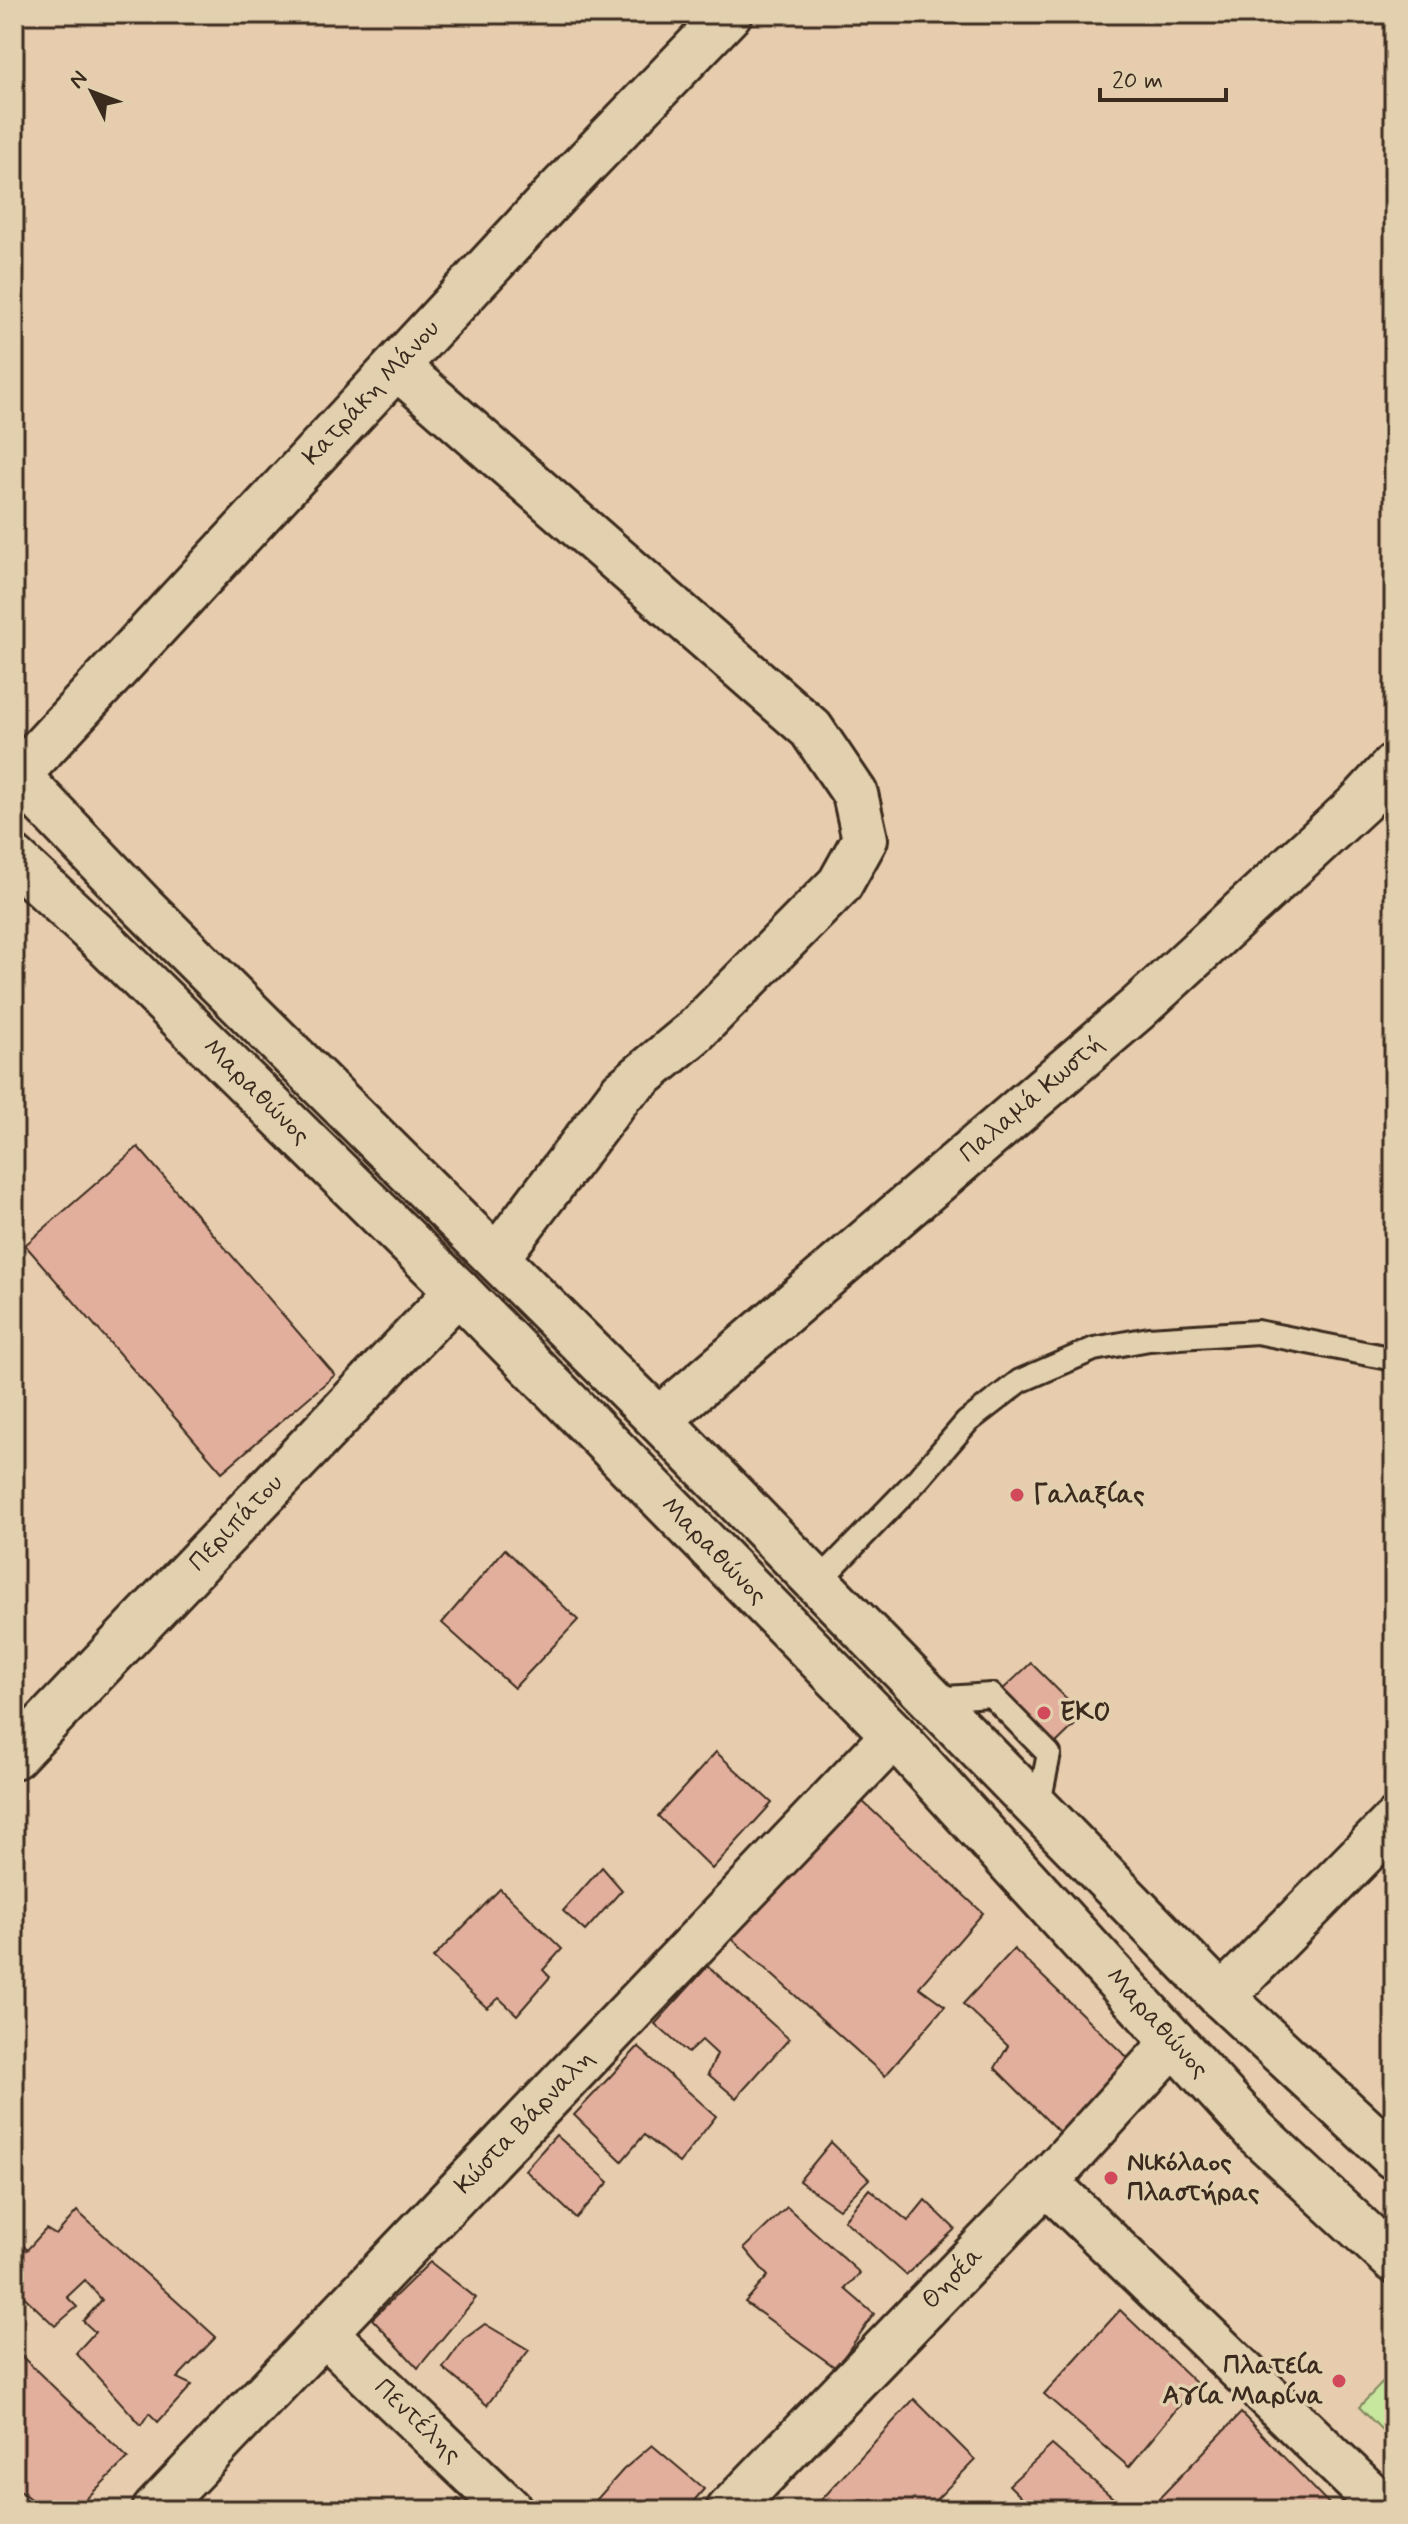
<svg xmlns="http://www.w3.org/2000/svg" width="1408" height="2524" viewBox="0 0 1408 2524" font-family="Mynerve,sans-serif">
<rect width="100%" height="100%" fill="#e7cdae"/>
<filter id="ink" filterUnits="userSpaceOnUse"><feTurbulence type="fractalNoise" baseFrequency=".0125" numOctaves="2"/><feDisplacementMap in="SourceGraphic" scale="16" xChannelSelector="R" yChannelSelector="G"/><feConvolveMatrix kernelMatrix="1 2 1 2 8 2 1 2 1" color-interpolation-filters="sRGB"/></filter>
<g filter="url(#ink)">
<path fill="#c7e79f" stroke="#81885e" stroke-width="2" d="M1394,2371v71l-35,-35z"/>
<g fill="#e2af9c" stroke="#3b2a1e" stroke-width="2">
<path d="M138,1147l197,228 -113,97 -197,-227z"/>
<path d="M505,1549l73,71 -64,68 -72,-65z"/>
<path d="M1031,1663l53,53 -32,31 -53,-54z"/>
<path d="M716,1752l56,51 -60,66 -54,-53z"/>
<path d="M861,1800l122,113 -64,74 26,19 -60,70 -154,-138z"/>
<path d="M602,1867l20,23 -37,41 -22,-20z"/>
<path d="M500,1889l62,60 -19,21 7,7 -33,38 -18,-17 -12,10 -54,-50z"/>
<path d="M1014,1949l122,117 -69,74 -72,-72 13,-22 -45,-42z"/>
<path d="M708,1966l81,73 -53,59 -28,-24 9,-20 -15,-14 -14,13 -33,-29z"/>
<path d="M638,2047l78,69 -37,47 -35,-28 -22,26 -48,-46z"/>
<path d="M556,2135l53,47 -33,36 -51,-48z"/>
<path d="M831,2142l38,37 -30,30 -40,-28z"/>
<path d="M869,2189l39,32 17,-21 30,29 -49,46 -62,-55z"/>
<path d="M787,2207l73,66 -15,16 29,25 -38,54 -91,-66 23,-26 -24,-28z"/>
<path d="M77,2211l139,126 -39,41 15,7 -34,37 -9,-9 -8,12 -65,-72 19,-21 -12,-11 19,-21 -17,-20 -18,17 10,10 -22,19 -41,-39v-42l5,-5 8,10 19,-21 10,6z"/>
<path d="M430,2262l46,36 -58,70 -46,-49z"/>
<path d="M1120,2310l77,74 -68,83 -85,-73z"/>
<path d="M485,2324l44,26 -42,55 -44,-37 20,-28z"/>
<path d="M14,2349l114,109 -53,52h-31l-30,-24z"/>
<path d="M914,2399l61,61 -49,50h-114z"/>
<path d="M1241,2413l94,97h-187z"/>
<path d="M652,2445l52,44 -18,21h-92l-4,-3 33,-37z"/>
<path d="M1052,2445l68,59 -6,6h-80l-25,-25z"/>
<path d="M458,2499l11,11h-21z"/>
</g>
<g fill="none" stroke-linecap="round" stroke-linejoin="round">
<defs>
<g id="lane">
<path d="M817,1583l101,-104 49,-57 53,-41 74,-32 55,-10 108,-7 137,27"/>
<path d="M931,1699l60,-4 58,59 -11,54"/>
</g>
<g id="street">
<path d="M397,367l414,362 44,65 10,45 -25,45 -147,149 -71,59 -125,165"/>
<path id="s1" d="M17,776l537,-580 175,-182"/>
<path id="s2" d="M659,1420l478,-411 223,-206 34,-37"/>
<path id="s3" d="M14,1756l444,-465"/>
<path d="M1222,1997l172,-175"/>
<path d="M1046,2182l340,328"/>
<path id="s4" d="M325,2333l185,177"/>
<path id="s5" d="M155,2510l739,-775"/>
<path id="s6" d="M729,2510l317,-328 128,-140"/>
</g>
<g id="primary">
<path d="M14,772l129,135 516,513 563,577 172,160"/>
<path id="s7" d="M14,859l92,85 352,347 436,444 362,397 138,128"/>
</g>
</defs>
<use href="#lane" stroke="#3b2a1e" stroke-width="28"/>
<use href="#street" stroke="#3b2a1e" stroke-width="50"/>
<use href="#primary" stroke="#3b2a1e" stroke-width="50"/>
<use href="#lane" stroke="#e3d0ae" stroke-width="22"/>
<use href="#street" stroke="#e3d0ae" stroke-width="44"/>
<use href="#primary" stroke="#e3d0ae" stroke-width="44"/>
</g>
</g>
<g fill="#d1495b" stroke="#e3d0ae" stroke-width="3">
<circle cx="1017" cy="1495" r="8"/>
<circle cx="1044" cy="1713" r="8"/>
<circle cx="1111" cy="2178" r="8"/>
<circle cx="1339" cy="2381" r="8"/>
</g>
<g text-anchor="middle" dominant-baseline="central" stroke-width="7" stroke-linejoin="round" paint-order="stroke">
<g font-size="26" fill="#3b2a1e" stroke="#e3d0ae">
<text stroke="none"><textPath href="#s1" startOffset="522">Κατράκη Μάνου</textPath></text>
<text stroke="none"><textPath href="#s7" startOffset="336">Μαραθώνος</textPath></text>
<text stroke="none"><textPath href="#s2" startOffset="492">Παλαμά Κωστή</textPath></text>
<text stroke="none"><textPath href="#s3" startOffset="322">Περιπάτου</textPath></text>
<text stroke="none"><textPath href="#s7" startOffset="984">Μαραθώνος</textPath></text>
<text stroke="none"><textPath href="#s7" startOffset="1632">Μαραθώνος</textPath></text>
<text stroke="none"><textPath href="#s5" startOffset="536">Κώστα Βάρναλη</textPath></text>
<text stroke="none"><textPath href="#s6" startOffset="322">Θησέα</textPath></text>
<text stroke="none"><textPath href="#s4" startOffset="128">Πεντέλης</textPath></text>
</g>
<g font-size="26" font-weight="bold" fill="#3b2a1e" stroke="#e3d0ae" text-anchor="start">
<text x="1033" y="1495">Γαλαξίας</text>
<text x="1060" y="1713">EKO</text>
<text x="1127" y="2163">Νικόλαος<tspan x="1127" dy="30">Πλαστήρας</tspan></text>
<text x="1323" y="2366" text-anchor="end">Πλατεία<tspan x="1323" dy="30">Αγία Μαρίνα</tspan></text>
</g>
</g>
<rect width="1408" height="2524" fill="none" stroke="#e3d0ae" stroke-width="48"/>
<rect x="24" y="24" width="1360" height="2476" fill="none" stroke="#3b2a1e" stroke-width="3" filter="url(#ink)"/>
<g transform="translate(92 92) rotate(312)" stroke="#e3d0ae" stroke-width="6" paint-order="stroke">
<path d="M0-6L14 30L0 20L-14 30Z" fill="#3b2a1e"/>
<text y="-12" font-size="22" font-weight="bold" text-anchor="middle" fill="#3b2a1e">N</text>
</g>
<path d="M1100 88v12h126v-12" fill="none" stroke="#3b2a1e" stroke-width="4"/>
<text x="1112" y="88" font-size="24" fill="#3b2a1e" stroke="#e3d0ae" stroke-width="6" paint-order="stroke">20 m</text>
</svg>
